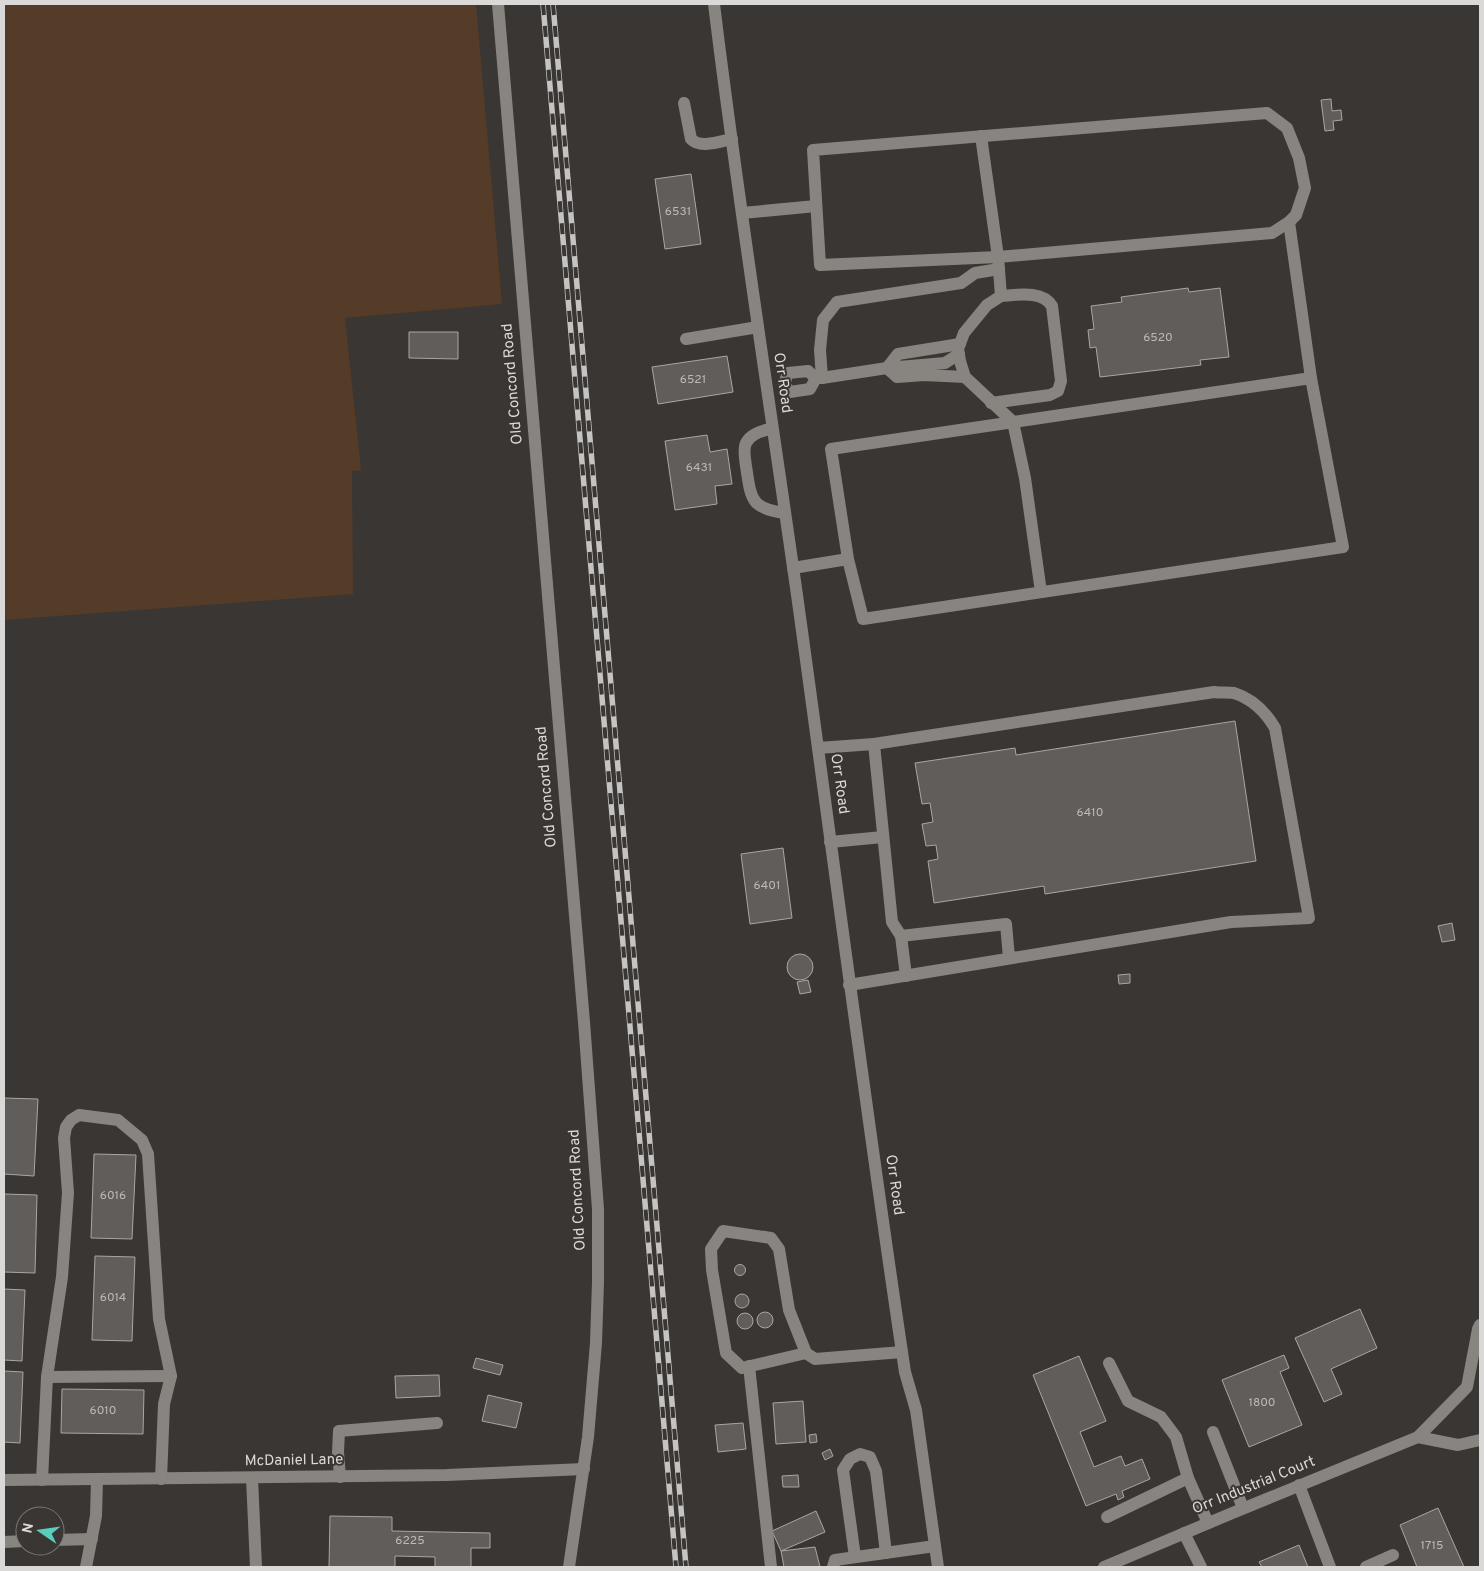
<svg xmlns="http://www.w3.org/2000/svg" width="1484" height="1571" viewBox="0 0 1484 1571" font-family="Overpass,sans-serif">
<rect width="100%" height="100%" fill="#3a3634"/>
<path fill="#543c28" d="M4,4h472l26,300 -157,14 16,152 -9,1 1,123 -349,26z"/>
<g fill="#615d5a" stroke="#aaa6a2">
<path d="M1331,99l1,12 9,-1 1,10 -9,1 1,9 -9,1 -4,-31z"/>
<path d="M691,174l10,70 -36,5 -10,-70z"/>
<path d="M1188,288l1,4 31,-4 9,69 -29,3 1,5 -101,12 -4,-30 -6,1 -2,-18 6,-1 -3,-23 31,-4 -1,-5z"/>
<path d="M409,332h49v27l-49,-1z"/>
<path d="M727,356l6,36 -75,12 -6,-37z"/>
<path d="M707,435l3,17 17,-3 5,35 -17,2 2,18 -42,6 -10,-69z"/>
<path d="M1235,721l21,140 -211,33 -1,-8 -110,17 -6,-42 10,-2 -2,-14 -10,1 -4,-22 11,-2 -3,-19 -8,1 -7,-41 100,-15 1,7z"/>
<path d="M783,848l9,70 -42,6 -9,-70z"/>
<path d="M1452,923l3,17 -13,2 -4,-16z"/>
<circle cx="800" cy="967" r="13"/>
<path d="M1130,974v9l-11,1 -1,-9z"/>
<path d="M808,980l3,12 -11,2 -3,-12z"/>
<path d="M4,1098l34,1 -4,77 -30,-2z"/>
<path d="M94,1154l42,1 -4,84 -41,-1z"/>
<path d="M4,1194l33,1 -2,78 -31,-1z"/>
<path d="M95,1256l40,1 -3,84 -40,-1z"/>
<circle cx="740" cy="1270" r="5.5"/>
<path d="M4,1289l21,1 -3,71 -18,-1z"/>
<circle cx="742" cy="1301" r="7"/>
<path d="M1360,1309l17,39 -46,21 11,25 -18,8 -29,-64z"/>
<circle cx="765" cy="1320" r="8"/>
<circle cx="745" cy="1321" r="8"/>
<path d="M1284,1355l5,13 -9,4 22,53 -53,22 -27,-67z"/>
<path d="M1079,1356l27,65 -26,11 14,35 27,-11 4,10 17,-7 8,20 -28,12 2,6 -6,3 -2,-6 -30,12 -53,-131z"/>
<path d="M476,1358l27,7 -3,10 -27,-7z"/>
<path d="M4,1371l19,1 -3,71 -16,-1z"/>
<path d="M439,1375l1,21 -44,2 -1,-22z"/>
<path d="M62,1389l82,1 -1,44 -82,-1z"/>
<path d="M488,1395l34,8 -6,25 -34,-7z"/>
<path d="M803,1401l3,41 -30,2 -3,-41z"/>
<path d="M743,1423l3,26 -28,3 -3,-27z"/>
<path d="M816,1434l1,8 -7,1 -1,-8z"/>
<path d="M830,1449l3,7 -8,4 -3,-7z"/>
<path d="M798,1475l1,12h-16l-1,-11z"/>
<path d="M1438,1508l26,59h-47l-17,-42z"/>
<path d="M816,1511l9,21 -44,19 -9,-20z"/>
<path d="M330,1516l62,1v14l98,2v15h-19v19h-36v-10l-40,-1v11h-66z"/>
<path d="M1299,1545l9,22h-46l-3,-5z"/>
<path d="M815,1547l5,20h-36l-3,-16z"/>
</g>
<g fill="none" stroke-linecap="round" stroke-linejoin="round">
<g stroke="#888480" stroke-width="12">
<path d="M498,4l86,1018 14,187v73l-2,61 -8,94 -19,130"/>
<path d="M714,4c24,197 55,394 83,591 36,259 69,518 108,777l11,38 22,157"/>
<path d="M684,103l7,36c9,10 30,2 41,0"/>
<path d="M1267,113l20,15 12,30 6,30 -9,27 -7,7 -17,11 -274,24 -178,8 -7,-115z"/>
<path d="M981,136l17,121 3,39 -14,9 -23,28 -6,16 2,12 5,16 48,45 12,56 16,114"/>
<path d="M742,213l74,-7"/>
<path d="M1289,222l22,156"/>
<path d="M686,339l72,-12"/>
<path d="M887,368l10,9 27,-2 41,2"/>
<path d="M887,368l11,-14 62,-10"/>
<path d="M822,378l-2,-28 3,-30 14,-18 124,-19 14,-10 24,-4"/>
<path d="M784,384l4,-11 20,-2 8,7h6l65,-10 58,-5 14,-9"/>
<path d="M784,384l6,8 20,-3 6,-11"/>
<path d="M991,403l59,-8 8,-4 3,-10 -9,-75c-10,-16 -35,-11 -51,-10"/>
<path d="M772,428c-9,3 -21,5 -26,15 -3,6 -1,16 0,23 5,32 4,43 39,47"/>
<path d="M793,568l55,-9 -17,-110 480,-71 32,169 -480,72 -15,-60"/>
<path d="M818,748l56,-4"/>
<path d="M830,842l53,-5"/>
<path d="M901,936l5,40"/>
<path d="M849,985l382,-63 78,-4 -34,-190c-10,-17 -22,-29 -41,-35 -6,-1 -14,0 -20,-1l-340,52 18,178 9,14 105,-12 3,34"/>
<path d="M806,1353l-64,15 -16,-15 -14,-83 -1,-21 12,-18 48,7 8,11 10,61 17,43 9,6 87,-7"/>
<path d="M1109,1363l19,38 33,16 15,20 12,41 20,45"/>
<path d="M749,1366l22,201"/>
<path d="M47,1377l124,-1"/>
<path d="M1213,1432l30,76"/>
<path d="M1418,1437l40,8 22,-5"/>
<path d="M340,1477l-2,-25 1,-21 98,-8"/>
<path d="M252,1478l4,89"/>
<path d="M4,1480l443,-5 137,-6"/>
<path d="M42,1480l5,-103 15,-100 6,-84 -4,-55 2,-11 5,-7 8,-5 39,5 24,20 6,14 11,165 12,57 -7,28 -3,75"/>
<path d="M1299,1485l31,82"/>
<path d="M1107,1517l81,-39"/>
<path d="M1184,1533l17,34"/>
<path d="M55,1540l37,-1"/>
<path d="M4,1542l21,-1"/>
<path d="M855,1557l-12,-87 7,-11 10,-5 10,3 6,14 10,82"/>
<path d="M86,1567l10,-51 1,-37"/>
<path d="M833,1567l2,-7 100,-14"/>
<path d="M1104,1567l126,-53 188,-77 49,-50 11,-58 2,-4"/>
<path d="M1366,1567l27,-12"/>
</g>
<defs>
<g id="rail">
<path d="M543,4l133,1563"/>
<path d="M553,4l133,1563"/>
</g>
</defs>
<use href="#rail" stroke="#c6c4c2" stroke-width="5.5"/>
<use href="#rail" stroke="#3a3634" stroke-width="4" stroke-dasharray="11" stroke-linecap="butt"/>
</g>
<g text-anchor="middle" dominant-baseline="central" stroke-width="4" stroke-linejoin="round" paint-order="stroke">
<g font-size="12" fill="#bcbab8">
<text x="678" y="212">6531</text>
<text x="1158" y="338">6520</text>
<text x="693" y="380">6521</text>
<text x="699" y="468">6431</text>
<text x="1090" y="813">6410</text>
<text x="767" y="886">6401</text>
<text x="113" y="1196">6016</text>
<text x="113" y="1298">6014</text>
<text x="1262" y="1403">1800</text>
<text x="103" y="1411">6010</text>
<text x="410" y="1541">6225</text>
<text x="1432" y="1546">1715</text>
</g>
<g font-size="15" fill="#dbd9d7" stroke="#3a3634">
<text transform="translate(782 383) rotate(82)">Orr Road</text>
<text transform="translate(513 384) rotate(-95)">Old Concord Road</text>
<text transform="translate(839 784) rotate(82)">Orr Road</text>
<text transform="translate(547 787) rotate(-95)">Old Concord Road</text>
<text transform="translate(894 1185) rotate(82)">Orr Road</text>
<text transform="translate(578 1190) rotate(-93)">Old Concord Road</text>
<text transform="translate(294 1461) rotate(-1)">McDaniel Lane</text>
<text transform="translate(1254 1486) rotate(-22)">Orr Industrial Court</text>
</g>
</g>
<rect width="1484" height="1571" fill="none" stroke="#dbd9d7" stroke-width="10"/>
<g transform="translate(40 1531) rotate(283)"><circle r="24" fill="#3a3634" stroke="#7a7775"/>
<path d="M0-4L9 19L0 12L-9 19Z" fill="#5acebc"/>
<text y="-8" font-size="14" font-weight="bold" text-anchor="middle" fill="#dbd9d7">N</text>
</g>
</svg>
